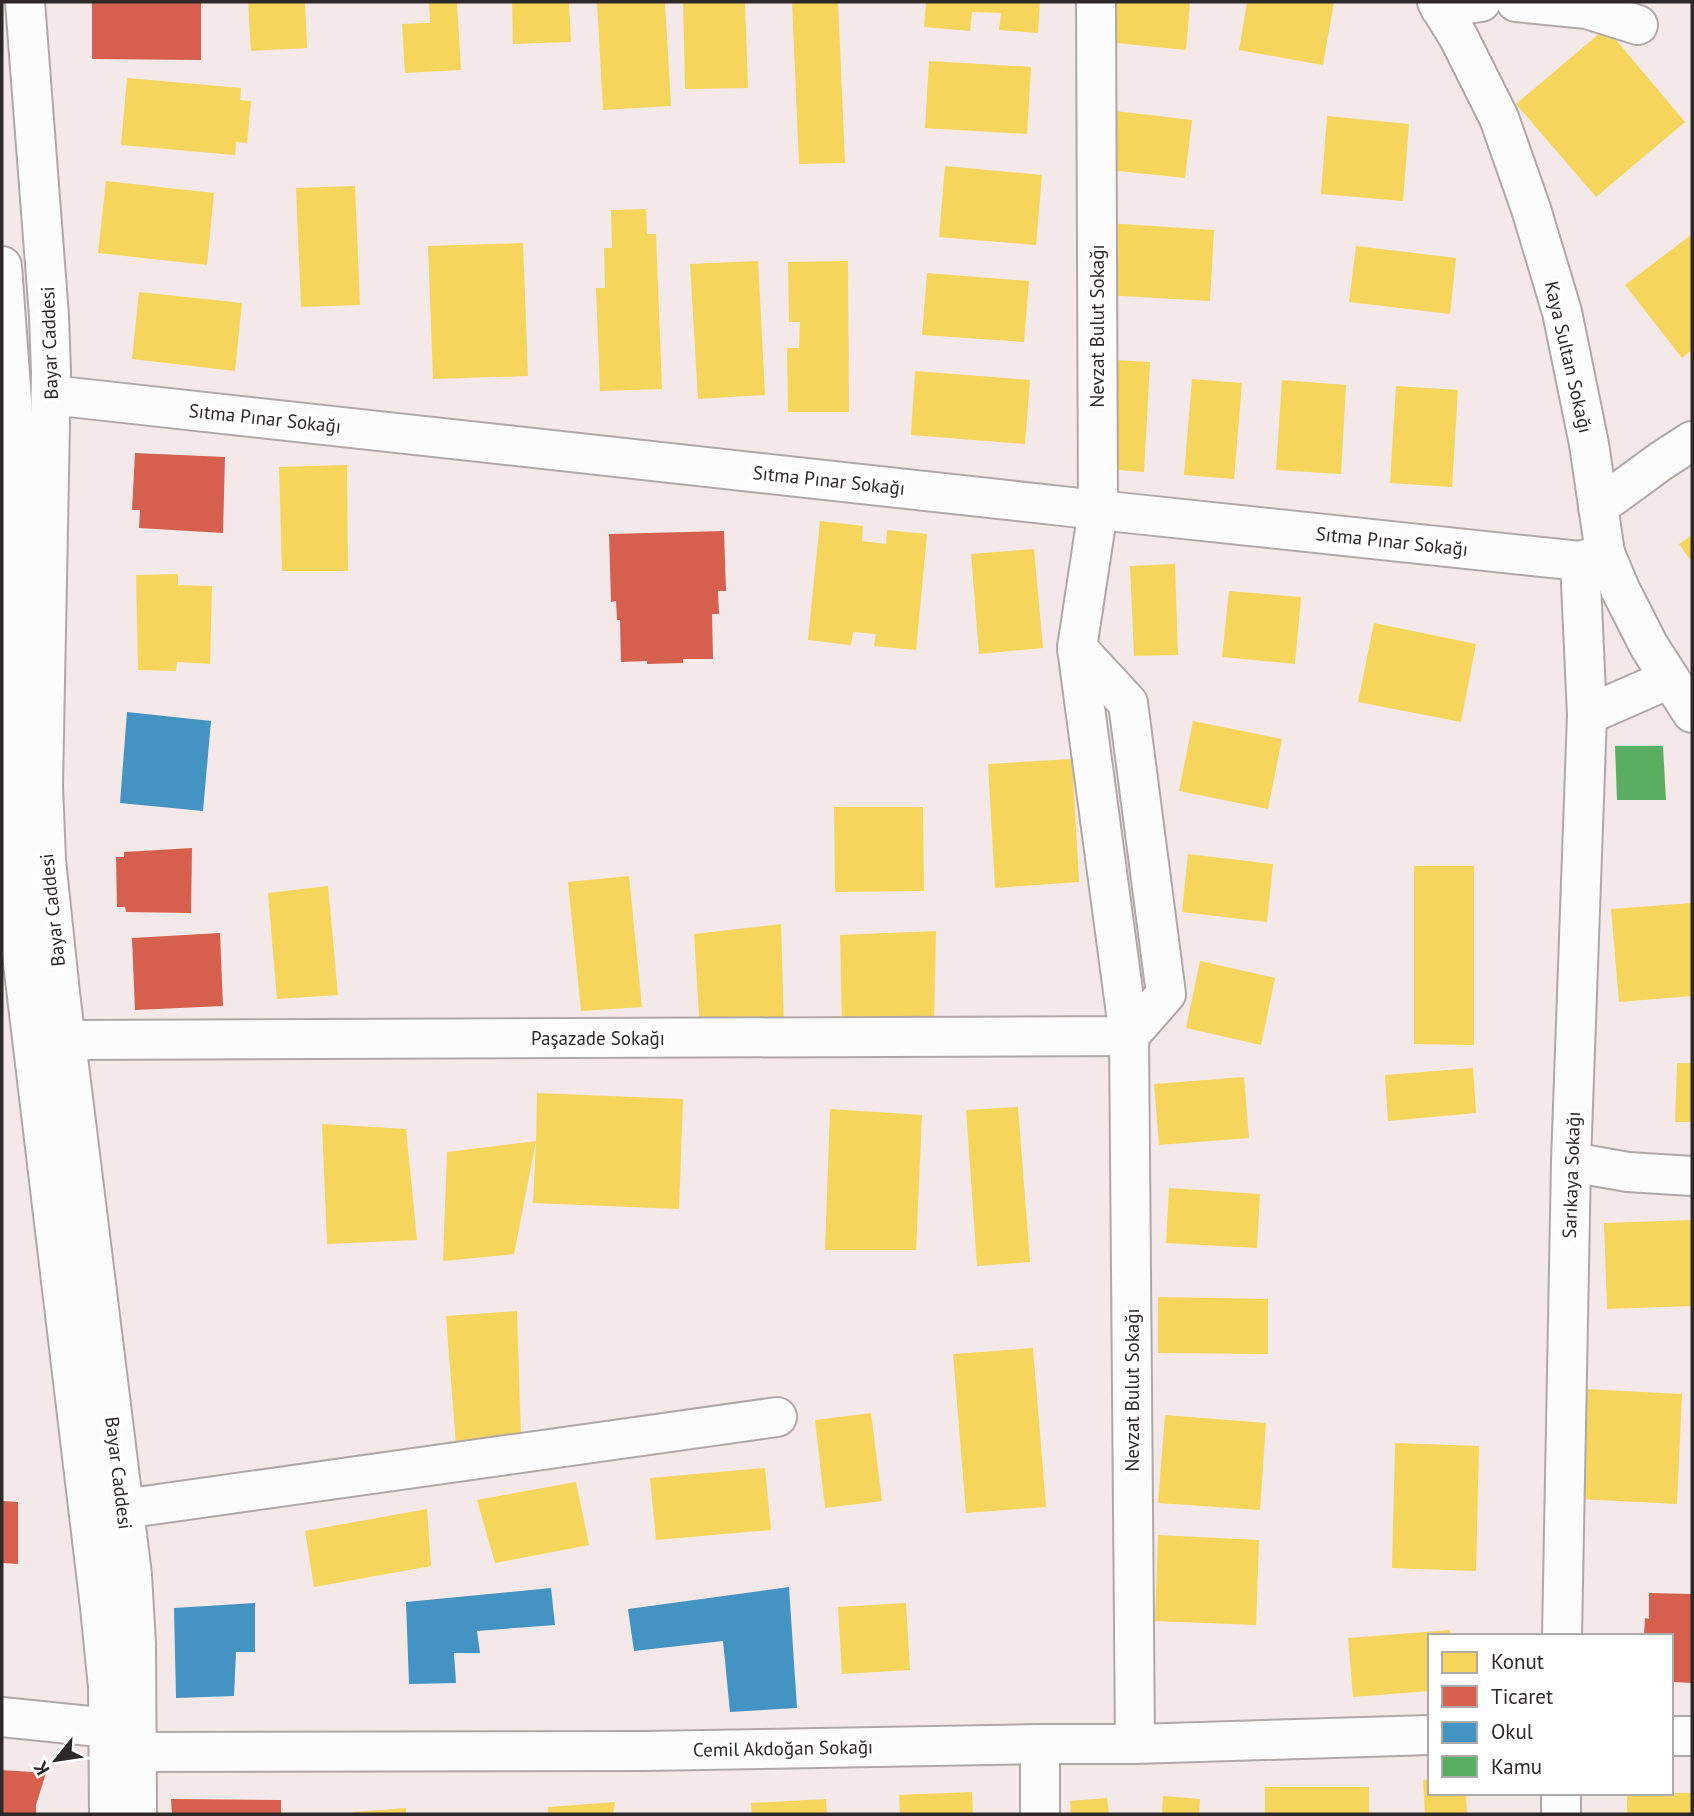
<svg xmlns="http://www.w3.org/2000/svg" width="1694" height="1816" viewBox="0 0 1694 1816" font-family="'PT Sans',sans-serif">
<rect width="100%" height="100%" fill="#f4e9e8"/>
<g fill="#f6d55c">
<path d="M248,2h57l2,46 -56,3z"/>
<path d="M429,2h28l4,68 -56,3 -3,-49 28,-1z"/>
<path d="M512,2h57l2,40 -58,2z"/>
<path d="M597,2h68l6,104 -68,4z"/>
<path d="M683,2h62l3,86 -63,1z"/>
<path d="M792,2h46l7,161 -46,1z"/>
<path d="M926,2h114l-2,31 -39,-3 2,-17 -29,-1 -2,19 -46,-4z"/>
<path d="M1108,2h82l-4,48 -81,-8z"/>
<path d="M1247,2h87l-11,63 -84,-15z"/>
<path d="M1606,28l79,94 -89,75 -80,-93z"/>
<path d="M929,61l102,6 -4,67 -102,-6z"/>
<path d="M127,78l114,10 -1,12 11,1 -4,42 -11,-1 -1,13 -114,-10z"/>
<path d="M1115,111l77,9 -7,58 -77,-8z"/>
<path d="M1327,116l82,8 -6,77 -82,-7z"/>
<path d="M945,166l97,9 -6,70 -97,-8z"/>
<path d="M106,181l108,12 -7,72 -109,-12z"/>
<path d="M355,186l5,119 -59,2 -5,-119z"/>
<path d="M646,209l1,25h9l6,155 -62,2 -4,-103h9l-1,-40h8l-1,-38z"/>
<path d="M1107,223l107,7 -4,71 -107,-6z"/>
<path d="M1692,234v116l-10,8 -57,-73z"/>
<path d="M523,243l5,133 -95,3 -5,-133z"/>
<path d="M1356,246l100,12 -6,56 -101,-12z"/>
<path d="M758,261l7,134 -67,4 -8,-135z"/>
<path d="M848,261l1,151h-61l-1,-64h12l1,-26h-11l-1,-60z"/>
<path d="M927,273l102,8 -5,61 -102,-7z"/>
<path d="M139,292l103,11 -7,68 -103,-12z"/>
<path d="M1114,360l36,2 -6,110 -37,-3z"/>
<path d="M915,371l115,9 -5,64 -114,-9z"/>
<path d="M1192,379l50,4 -8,96 -50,-4z"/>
<path d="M1282,380l64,5 -5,89 -65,-4z"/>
<path d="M1396,386l62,4 -6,97 -62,-4z"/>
<path d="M347,465l1,106h-66l-3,-104z"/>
<path d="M820,521l43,5 -1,15 24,3 1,-14 40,4 -11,116 -42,-4 2,-12 -23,-2 -2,13 -43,-5z"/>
<path d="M1692,535v27l-13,-18z"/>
<path d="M1034,549l9,99 -64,6 -8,-100z"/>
<path d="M1175,564l3,91 -44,1 -4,-90z"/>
<path d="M178,574v11l34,1 -2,78 -33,-2 -1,9 -38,-1 -2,-95z"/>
<path d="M1229,591l72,6 -6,67 -73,-7z"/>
<path d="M1374,623l102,21 -15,78 -103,-20z"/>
<path d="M1193,721l89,18 -14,70 -89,-18z"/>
<path d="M1072,759l7,123 -84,6 -7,-124z"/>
<path d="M834,807h89l1,84 -89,1z"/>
<path d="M1188,854l85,10 -6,58 -85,-10z"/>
<path d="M1414,866h60v179l-60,-1z"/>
<path d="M629,876l13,131 -61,4 -13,-129z"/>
<path d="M328,886l10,109 -61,4 -9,-106z"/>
<path d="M1692,903v93l-73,6 -8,-93z"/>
<path d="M781,924l3,101 -84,6 -6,-97z"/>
<path d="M936,931l-2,95 -92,-1 -2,-90z"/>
<path d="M1200,961l75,17 -14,67 -75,-17z"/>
<path d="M1677,1063h15v59h-17z"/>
<path d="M1473,1068l3,45 -88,8 -3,-46z"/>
<path d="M1244,1077l5,61 -90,7 -5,-61z"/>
<path d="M537,1093l146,6 -4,110 -146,-6 3,-62 -22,113 -71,7 4,-109 89,-11z"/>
<path d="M1018,1107l12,155 -53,4 -11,-156z"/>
<path d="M830,1109l92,6 -6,135h-91z"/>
<path d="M322,1124l84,5 11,111 -90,4z"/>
<path d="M1169,1188l91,6 -3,54 -91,-5z"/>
<path d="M1692,1220v86l-85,3 -3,-86z"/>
<path d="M1158,1297l110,2v55l-110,-1z"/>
<path d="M517,1311l4,129 -65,5 -10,-129z"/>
<path d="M1033,1348l13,159 -80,6 -13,-159z"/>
<path d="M1585,1389l97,5 -5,110 -97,-5z"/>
<path d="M871,1413l11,88 -57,7 -10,-88z"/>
<path d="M1165,1415l101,8 -6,87 -102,-7z"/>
<path d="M1395,1443l84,3 -3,125 -84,-3z"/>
<path d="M765,1468l6,62 -115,10 -6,-62z"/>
<path d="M576,1482l13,63 -94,18 -18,-63z"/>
<path d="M427,1509l4,57 -117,21 -9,-56z"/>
<path d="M1158,1535l101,5 -3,85 -101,-4z"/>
<path d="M906,1603l4,67 -68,4 -4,-67z"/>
<path d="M1450,1630v6h-20v55l-77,6 -5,-59z"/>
<path d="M1430,1779v14h36l1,21h-42l-2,-34z"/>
<rect x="1265" y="1787" width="104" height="27"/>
<path d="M972,1792l1,22h-73l-1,-19z"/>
<rect x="1627" y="1793" width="65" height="21"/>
<path d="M1163,1796l37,3 -1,15h-37z"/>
<path d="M1107,1798l2,16h-38l-1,-13z"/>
<path d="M826,1799l1,15h-75l-1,-11z"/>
<path d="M615,1802l-2,12h-65v-7z"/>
<path d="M406,1808v6h-53v-2z"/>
</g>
<g fill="#d6604d">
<path d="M92,2h109v58l-109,-1z"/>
<path d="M135,453l90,4 -2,76 -84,-5 1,-18h-8z"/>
<path d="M724,531l2,60h-8l1,23h-7l1,45h-30v4l-36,1v-3l-26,1 -1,-42h-3l-1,-19 -5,1 -2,-68z"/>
<path d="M192,848l-1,65 -65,-1 -1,-5h-8l-1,-50h8v-5z"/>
<path d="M220,933l3,73 -88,4 -3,-72z"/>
<path d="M2,1501l16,1v62l-16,-1z"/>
<path d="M1649,1593l43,1v89l-19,-1 1,5h-3v-51h-27l1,-18 4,1z"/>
<path d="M2,1770l44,3 -10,32v9h-34z"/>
<path d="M171,1799l110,1v14h-109z"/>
</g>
<g fill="#4393c3">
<path d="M127,712l84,9 -8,90 -83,-8z"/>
<path d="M789,1587l8,121 -67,4 -7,-71 -89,10 -6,-42z"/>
<path d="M551,1588l4,37 -78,6 3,22h-26l2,30 -47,1 -3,-82z"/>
<path d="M255,1603v49h-19l-2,44 -58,2 -2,-90z"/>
</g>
<path fill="#5aae61" d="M1615,746h48l3,54h-49z"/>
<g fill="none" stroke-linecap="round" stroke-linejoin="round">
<defs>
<g id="minor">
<path d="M1096,2l2,508 -21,138 52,388 6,708"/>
<path d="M1437,2l22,36 40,80 32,91 31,103 27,132 16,109 15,36 29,57 43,67"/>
<path d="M1516,2l71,7 51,16"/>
<path d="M1440,8l41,-6"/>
<path d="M51,395l1047,115 482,51 25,-8"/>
<path d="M1598,507l63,-46 31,-20"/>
<path d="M1587,715l82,-36"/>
<path d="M66,1040l1063,-4 37,-42 -38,-291 -51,-55"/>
<path d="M1571,1162l57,10 64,4"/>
<path d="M123,1509l654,-92"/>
<path d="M1562,1636l9,-474 16,-447 -7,-154"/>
<path d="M2,1717l107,11"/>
<path d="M1671,1736h21"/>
<path d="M1040,1744v70"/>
<path d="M137,1752l507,-1 396,-7h95l295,-9"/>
<path d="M1561,1793v21"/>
</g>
<g id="major">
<path d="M25,2l24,314 2,56 -8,414 3,74 14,133 72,582 4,69 1,170"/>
<path d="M2,266l12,163 -5,390 1,35 90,753 8,80 1,127"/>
</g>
</defs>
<use href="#minor" stroke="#b0a8a7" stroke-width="42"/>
<use href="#major" stroke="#b0a8a7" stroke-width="42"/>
<use href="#minor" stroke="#fdfcfc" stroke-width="38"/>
<use href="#major" stroke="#fdfcfc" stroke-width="38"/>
</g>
<g text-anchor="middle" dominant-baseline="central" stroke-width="7" stroke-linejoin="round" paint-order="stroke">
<g font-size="19" fill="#2f2828" stroke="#fff">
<text transform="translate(1097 326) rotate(-90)">Nevzat Bulut Sokağı</text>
<text transform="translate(49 343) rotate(-92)">Bayar Caddesi</text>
<text transform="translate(1569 357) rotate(77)">Kaya Sultan Sokağı</text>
<text transform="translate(265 418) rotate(6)">Sıtma Pınar Sokağı</text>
<text transform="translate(829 480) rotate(6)">Sıtma Pınar Sokağı</text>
<text transform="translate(1392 541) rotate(6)">Sıtma Pınar Sokağı</text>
<text transform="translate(52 910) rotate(-96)">Bayar Caddesi</text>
<text x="598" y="1038">Paşazade Sokağı</text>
<text transform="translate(1571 1175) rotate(-88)">Sarıkaya Sokağı</text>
<text transform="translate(1132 1390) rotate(-90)">Nevzat Bulut Sokağı</text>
<text transform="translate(119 1473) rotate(83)">Bayar Caddesi</text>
<text transform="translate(783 1748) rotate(-1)">Cemil Akdoğan Sokağı</text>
</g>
</g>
<rect width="1694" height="1816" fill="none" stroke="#2f2828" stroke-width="7"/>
<rect x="1428" y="1634" width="245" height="161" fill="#ffffff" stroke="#aca9a9" stroke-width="2"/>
<rect x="1442" y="1652" width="35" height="21" fill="#f6d55c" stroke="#aca9a9" stroke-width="2"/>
<text x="1491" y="1669" font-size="21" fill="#2f2828">Konut</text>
<rect x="1442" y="1686" width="35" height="21" fill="#d6604d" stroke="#aca9a9" stroke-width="2"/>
<text x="1491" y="1704" font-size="21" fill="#2f2828">Ticaret</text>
<rect x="1442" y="1722" width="35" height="21" fill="#4393c3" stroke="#aca9a9" stroke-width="2"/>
<text x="1491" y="1739" font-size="21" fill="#2f2828">Okul</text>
<rect x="1442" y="1756" width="35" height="21" fill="#5aae61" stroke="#aca9a9" stroke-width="2"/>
<text x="1491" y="1774" font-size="21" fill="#2f2828">Kamu</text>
<g transform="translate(56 1760) rotate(240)" stroke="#ffffff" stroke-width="5" paint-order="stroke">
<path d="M0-5L12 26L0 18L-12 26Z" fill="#2f2828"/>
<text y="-10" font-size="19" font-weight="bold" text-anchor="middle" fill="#2f2828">K</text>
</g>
</svg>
